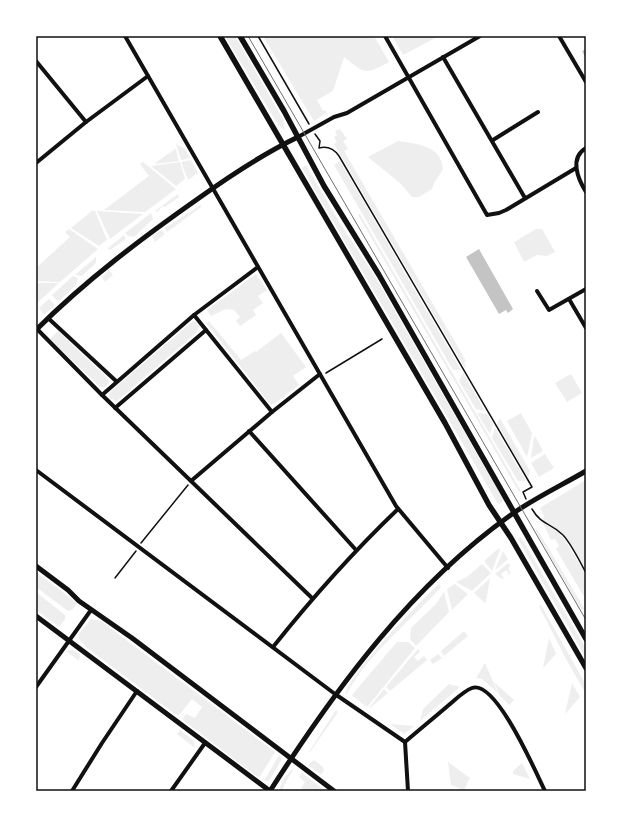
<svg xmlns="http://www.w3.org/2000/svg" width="622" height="827" viewBox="0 0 622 827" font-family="'Sofia Sans Condensed',sans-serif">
<rect width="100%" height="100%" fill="#fff"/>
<g fill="#eee">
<path d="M225,36h10l48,83 2,11 -6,-4 -4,-6z"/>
<path d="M255,36l51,90 -51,-89z"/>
<path d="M263,36h111l15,26c-26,14 -24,11 -45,-5l-11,34 -16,9 6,11 2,-1 2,3 -13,8z"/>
<path d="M392,36h47l-36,19z"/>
<path d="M340,129l7,10 -4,2 5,8 -4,2 122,210 -2,1 2,5 -1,1 -131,-224 3,-2 -3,-5 3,-2 -2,-4z"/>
<path d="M398,141c19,3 43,4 45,28l-9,14 -2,6 -13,8h-7l-12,-14 -32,-26z"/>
<path d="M176,144l9,5 5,9 -9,2z"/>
<path d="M176,149l3,12 -25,3 21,-15z"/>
<path d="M191,160l7,13 -10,7 -7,-18z"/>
<path d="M340,161l121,209h-8l-119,-205z"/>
<path d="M143,162l33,27 -31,23 -41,-2 45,-34 -9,-12z"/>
<path d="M180,162l5,17 -9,7 -25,-20z"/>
<path d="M306,165l35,60 32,48 131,228 -6,3 -196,-336z"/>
<path d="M178,194l1,3 -14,10 -2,-1 -6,6 -2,-1z"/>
<path d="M201,205v2l-34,25 -2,-4z"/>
<path d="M92,211h3l12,29 -8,6 -28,-18z"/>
<path d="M97,211l46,3 -33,25z"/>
<path d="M151,213l2,6 -19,18 -6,-1 -3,-3z"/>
<path d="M360,214l158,272 3,5 -2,1 -161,-277z"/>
<path d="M69,229l29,20 -38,33 -24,-1v-13l34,-31 -5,-5z"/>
<path d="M536,229h6l13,23 -8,4 -10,-1 -13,7 -10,-20z"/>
<path d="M161,230l4,4 -10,8 -3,-6z"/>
<path d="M124,235l2,4 -16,11 -2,-2z"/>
<path d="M96,257v6l-14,13 -7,-1z"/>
<path d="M109,270l4,5 -8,7 -3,-5z"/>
<path d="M256,274l11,16 -9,6 5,7 -10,7 3,5 -16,11 -4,-5 4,-4 -6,-7 -8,-1 -15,7 -4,-6z"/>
<path d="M73,276l5,2 -3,8 -17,16 -6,-7z"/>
<path d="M36,283h23l-23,21z"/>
<path d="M49,299l6,6 -11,10 -5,-7z"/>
<path d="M193,321l3,1 3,4 -3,7 -79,68 -7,-3 -1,-3 2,-4z"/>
<path d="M209,321l32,39 14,-9 1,1 25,-19 25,34 -13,9 6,9 -25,19h-4l-64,-81z"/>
<path d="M58,331l50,48 1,4 -4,4h-5l-50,-48z"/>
<path d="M463,373l22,38 -9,-2 -17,-28z"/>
<path d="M571,374l11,19 -15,9 -12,-19z"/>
<path d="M477,413l10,1 6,10 -3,10z"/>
<path d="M521,413l11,20 -5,24 -20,-36z"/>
<path d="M500,418l30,53 -2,7 -31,-54z"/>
<path d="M495,428l31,53h-8l-26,-43z"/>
<path d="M535,436l8,15 -12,7 3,-21z"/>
<path d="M545,454l9,14 -15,9 -8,-14z"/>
<path d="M586,480v90c-14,-23 -17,-37 -43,-49l1,-5 -4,-8z"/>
<path d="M543,523l13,8 7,6 23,38v25l-30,-51 3,-3 -4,-7 -4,1z"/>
<path d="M537,529l47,79v1l-3,1 -46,-80z"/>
<path d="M521,537l65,112v9l-68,-119z"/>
<path d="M499,548l1,2 -8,21 -8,-10z"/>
<path d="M503,551l5,8 -13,11z"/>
<path d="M508,563l3,3 -3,2 3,5 -5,3 3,-3 -3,-3 -5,4 3,4 -2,1 -7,-5z"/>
<path d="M482,564l9,9 -19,18 -16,-9 11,-5z"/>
<path d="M36,572l41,31 -5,7 -4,1 -32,-24z"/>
<path d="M490,578l-4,24 -1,1 -11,-10z"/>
<path d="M439,584l2,3c-31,35 -73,66 -95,108 -3,-15 77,-97 93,-111z"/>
<path d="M455,584l13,10 -16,16 -5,-21z"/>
<path d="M36,592l29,23v4l-6,8 -23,-17z"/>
<path d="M444,592l5,20 -33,34 -6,-7 1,-11 25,-24z"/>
<path d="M541,605l45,80v9l-21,-37 -26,-51z"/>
<path d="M91,619l10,2 174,131 -16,26 -75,-57 -1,-3 3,-4 9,4 7,-11 -10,-8 -12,15 -4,1 -90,-68 -7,-8v-5z"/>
<path d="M464,631l4,5 -24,20 -3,-5z"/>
<path d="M549,638l7,16 -13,14z"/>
<path d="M397,642h11l7,6 -47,58h-3l-13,-11z"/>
<path d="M418,649l2,3 -6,5 4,4 6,-5 3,4 -37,31 -4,-4z"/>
<path d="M72,650l8,4 -1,7 -13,-10z"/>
<path d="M438,654l4,4 -9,6 -3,-4z"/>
<path d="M485,663l13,30 -16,-14 -6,-1z"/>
<path d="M494,682l20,18 -5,5 -9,-9z"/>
<path d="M572,683l8,14 -15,17z"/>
<path d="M449,684l11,3 -40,34 3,-12z"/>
<path d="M384,689l4,4 -18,15h-1z"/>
<path d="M336,710l2,2 -28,40h-1z"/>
<path d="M390,724l24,2 -10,8z"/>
<path d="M180,730l13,10 2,8 -18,-14z"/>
<path d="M279,755l2,2v4l-12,20h-5z"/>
<path d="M314,760l9,7 1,3 -3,5 -13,-10z"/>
<path d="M448,762l22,16 -6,12 -13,-5z"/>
<path d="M522,763l8,16 -17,-5v-3z"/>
<path d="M294,768l-13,23h-1c-1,-8 8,-19 14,-23z"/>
<path d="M302,773l24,18h-21l-4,-3 4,-6 -6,-5z"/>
</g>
<g fill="#c4c4c4">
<path d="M586,49v10l-4,-8z"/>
<path d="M479,249l34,60 -5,4 -2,-3 -7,4 -33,-57z"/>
</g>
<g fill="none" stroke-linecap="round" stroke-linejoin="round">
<g stroke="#111" stroke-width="1.5">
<path d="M258,36l51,88"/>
<path d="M315,134l5,7 -1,7c8,-2 15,1 20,8l193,331 -9,5 3,7"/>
<path d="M326,373l56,-34"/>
<path d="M532,509c10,17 18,13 31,26 9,10 16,25 23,38"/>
<path d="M141,543l47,-58"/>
<path d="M115,578l21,-27"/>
</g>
<g stroke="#111" stroke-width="4">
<path d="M125,36l271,470 52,62"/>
<path d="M385,36l102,179 12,-2 7,-3 70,-42"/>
<path d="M559,36l27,46"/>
<path d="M443,57l82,141"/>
<path d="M36,61l50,61"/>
<path d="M298,137l36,-20 13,-4 133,-77"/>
<path d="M493,140l45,-28"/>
<path d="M586,148c-17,10 -8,31 0,44"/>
<path d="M36,163l50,-41 62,-46"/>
<path d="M537,291l12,19 37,-21"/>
<path d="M569,299l17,29"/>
<path d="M194,315l78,97"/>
<path d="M48,318l68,63"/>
<path d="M37,329l65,66 210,203"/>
<path d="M102,395l92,-80 64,-48"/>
<path d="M115,408l91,-78"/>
<path d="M249,431l107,119"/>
<path d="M36,470l299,224 70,48"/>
<path d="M191,481l81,-69 48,-38"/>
<path d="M273,647c39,-49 80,-95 125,-138"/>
<path d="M36,687l55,-77"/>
<path d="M405,742c15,-13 30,-25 45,-38 6,-5 14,-13 22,-16 24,-9 64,85 73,103"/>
<path d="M405,742l3,49"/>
<path d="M72,791l30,-48 35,-52"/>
<path d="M171,791l34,-48"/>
</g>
<g stroke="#111" stroke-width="5">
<path d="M36,330c50,-50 106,-92 163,-132 32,-23 64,-44 99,-61"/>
<path d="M36,566l32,24 11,11 53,37 202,153"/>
<path d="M36,616l234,175"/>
<path d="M270,791c66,-103 143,-208 245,-279 22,-15 47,-27 71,-41"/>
</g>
<g stroke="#111" stroke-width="5.5">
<path d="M220,36l225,387 44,82 22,33 75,130"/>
<path d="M240,36l44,75 40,75 55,89 207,364"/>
</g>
<path stroke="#707070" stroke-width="1" d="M248,36l338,584"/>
</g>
<rect width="622" height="827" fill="none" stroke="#ffffff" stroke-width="74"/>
<rect x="37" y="37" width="548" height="753" fill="none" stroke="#111" stroke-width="1.5"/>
</svg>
